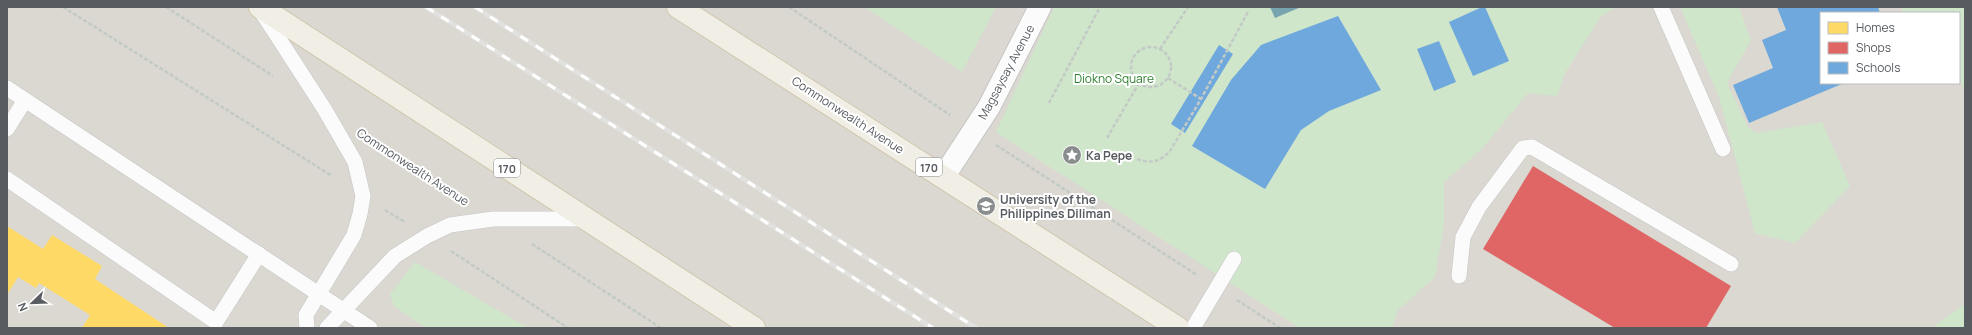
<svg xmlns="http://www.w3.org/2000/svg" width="1972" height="335" viewBox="0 0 1972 335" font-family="Manrope,sans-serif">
<rect width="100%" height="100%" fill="#e8e7e2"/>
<path fill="#dad8d1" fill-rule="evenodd" d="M7,7h1958v321h-1958zM1821,13h138v70h-138z"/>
<g fill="#cfe6cb">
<path d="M865,7h131l-34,65z"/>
<path d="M1054,7h563l-15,8 -37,58 -8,23 -29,-3 -47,57 -37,32v42l-9,53 -38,34 -5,17h-92l-304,-196z"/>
<path d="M1680,7h59l12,33 -24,43 21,44 8,6 66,-11 28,64 -55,57 -40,-10 -36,-136z"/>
<path d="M1901,7h64v85l-6,-15v-64h-55z"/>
<path d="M415,262l113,66h-102l-32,-22 -4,-12z"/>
<path d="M1965,304v24h-33z"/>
</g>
<path fill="#ffd966" d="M7,226l36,23 9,-14 50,31 -7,13 74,49h-87l8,-13 -51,-32 -3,5 -18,-11 -11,18z"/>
<path fill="#e06666" d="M1533,166l198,120 -25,42h-91l-132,-79z"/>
<g fill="#6fa8dc">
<path d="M1482,7h3l24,54 -36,15 -24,-54z"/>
<path d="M1777,7h101l2,6h-59v70h23l-95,40 -16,-38 40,-17 -11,-28 24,-10z"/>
<path d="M1338,16l43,74 -52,21 -28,19 -36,59 -73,-43 39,-66 30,-35z"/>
<path d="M1439,41l17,41 -22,9 -17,-42z"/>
<path d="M1219,45l14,9 -48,79 -14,-9z"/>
</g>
<path fill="#76a5af" d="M1270,7h31l-26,11z"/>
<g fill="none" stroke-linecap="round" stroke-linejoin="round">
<defs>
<g id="service">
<path d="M1661,7l62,142"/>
<path d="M261,11l64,99 30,52 8,34 -3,18 -6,21 -48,80 1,13"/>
<path d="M7,88l363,240"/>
<path d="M7,129l18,-29"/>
<path d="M7,179l209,143 43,-68"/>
<path d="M1459,276l4,-39 16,-30 44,-59 9,-1 199,117"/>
<path d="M327,328l68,-72 32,-20 23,-11 43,-6h93"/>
<path d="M1193,328l41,-69"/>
</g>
<path id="minor" d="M944,176l45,-69 51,-100"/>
<g id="primary">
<path d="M260,7l494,321"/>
<path d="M678,7l500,321"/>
</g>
</defs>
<use href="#service" stroke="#c5c5c5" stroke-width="16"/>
<use href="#minor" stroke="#c5c5c5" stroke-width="24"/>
<use href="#primary" stroke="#d2c6ae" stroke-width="24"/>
<g stroke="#c3cac6" stroke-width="2.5" stroke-dasharray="4 2" stroke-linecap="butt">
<path d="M63,7l269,169"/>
<path d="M166,7l107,69"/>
<path d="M789,7l161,108"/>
<circle cx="1151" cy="67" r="20"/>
<path d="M1160,49l28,-42"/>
<path d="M1168,78l33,21"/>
<path d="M1049,103l51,-96"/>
<path d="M1107,138l32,-55"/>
<path d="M373,141l88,57"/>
<path d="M996,145l201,130"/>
<path d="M1137,159c14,5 23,3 33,-8l31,-52 48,-89"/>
<path d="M385,210l20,12"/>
<path d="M532,244l129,84"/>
<path d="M451,251l117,77"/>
<path d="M1237,300l43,28"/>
</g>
<use href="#service" stroke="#fcfbfb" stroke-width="15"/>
<use href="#minor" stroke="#fcfbfb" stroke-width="22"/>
<use href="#primary" stroke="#f1efe5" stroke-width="22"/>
<defs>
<g id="rail">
<path d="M426,7l507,321"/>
<path d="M475,7l501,321"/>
</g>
</defs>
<use href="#rail" stroke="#e1e1e0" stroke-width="4.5"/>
<use href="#rail" stroke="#fff" stroke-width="3" stroke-dasharray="9" stroke-linecap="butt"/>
</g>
<defs>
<symbol id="sight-disc" viewBox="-11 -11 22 22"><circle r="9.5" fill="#8a8d8e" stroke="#fff"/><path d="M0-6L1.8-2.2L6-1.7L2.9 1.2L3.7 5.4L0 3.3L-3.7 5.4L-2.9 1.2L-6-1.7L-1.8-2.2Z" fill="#fff"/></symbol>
<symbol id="university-disc" viewBox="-11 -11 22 22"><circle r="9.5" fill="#8a8d8e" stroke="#fff"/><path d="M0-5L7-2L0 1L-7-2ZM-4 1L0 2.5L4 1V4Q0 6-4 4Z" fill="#fff"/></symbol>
</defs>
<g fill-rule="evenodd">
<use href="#sight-disc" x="1061" y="144" width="22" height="22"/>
<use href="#university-disc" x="975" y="195" width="22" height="22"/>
</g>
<g text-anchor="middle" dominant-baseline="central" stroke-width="4" stroke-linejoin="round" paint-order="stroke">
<g fill="#fff" stroke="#8a8d90" stroke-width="1">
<rect x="916" y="158" width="26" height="18" rx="3"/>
<rect x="494" y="159" width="26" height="18" rx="3"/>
</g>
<g font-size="11" font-weight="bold" fill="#585c61">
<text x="929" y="167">170</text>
<text x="507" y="168">170</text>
</g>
<g font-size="12" fill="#585c61" stroke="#fff">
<text transform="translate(1006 72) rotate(-62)">Magsaysay Avenue</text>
<text transform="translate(848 115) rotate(33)">Commonwealth Avenue</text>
<text transform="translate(413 167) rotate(33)">Commonwealth Avenue</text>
</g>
<g font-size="12" fill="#2f822e" stroke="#fff">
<text x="1114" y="78">Diokno Square</text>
</g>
<g font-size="12" font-weight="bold" fill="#585c61" stroke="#fff" text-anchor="start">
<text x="1086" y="155">Ka Pepe</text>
<text x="1000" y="199">University of the<tspan x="1000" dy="14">Philippines Diliman</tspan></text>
</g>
</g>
<rect width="1972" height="335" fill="none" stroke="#585c61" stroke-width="16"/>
<rect x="1820" y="12" width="140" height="72" fill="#ffffff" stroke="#bcbec0"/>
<rect x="1828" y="22" width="20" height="12" fill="#ffd966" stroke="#bcbec0"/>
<text x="1856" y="32" font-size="12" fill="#585c61">Homes</text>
<rect x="1828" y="42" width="20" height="12" fill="#e06666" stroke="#bcbec0"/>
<text x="1856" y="52" font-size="12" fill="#585c61">Shops</text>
<rect x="1828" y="62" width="20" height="12" fill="#6fa8dc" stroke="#bcbec0"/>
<text x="1856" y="72" font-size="12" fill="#585c61">Schools</text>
<g transform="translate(32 303) rotate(247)" stroke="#ffffff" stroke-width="3" paint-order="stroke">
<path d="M0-3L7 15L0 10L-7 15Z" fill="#585c61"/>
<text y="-6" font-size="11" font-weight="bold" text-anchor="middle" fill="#585c61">N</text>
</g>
</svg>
